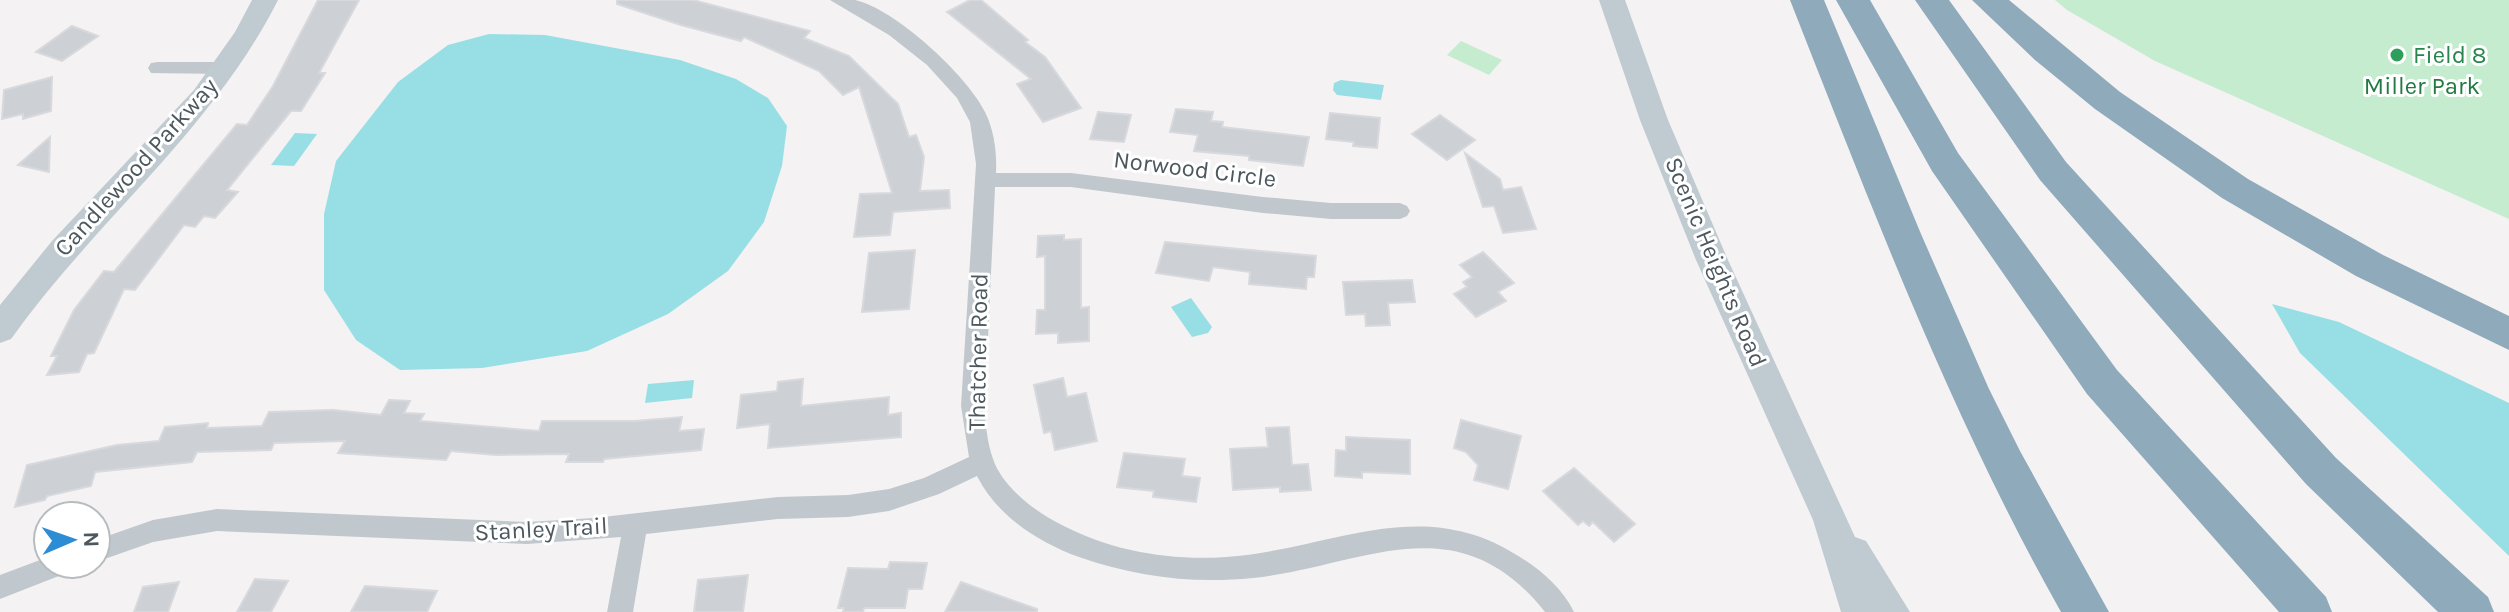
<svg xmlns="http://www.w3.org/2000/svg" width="2509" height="612" viewBox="0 0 2509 612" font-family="Karla,sans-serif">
<rect width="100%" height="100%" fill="#f4f2f3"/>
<g fill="#c6ecd0">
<path d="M2055,0h454v219l-354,-158 -88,-51z"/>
<path d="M1461,41l41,19 -13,15 -42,-20z"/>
</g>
<g fill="#98dfe5">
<path d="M489,34l56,1 135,25 56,19 32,19 19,28 -5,40 -18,56 -36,49 -60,43 -81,37 -105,17 -82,2 -44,-30 -32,-50v-76l12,-53 62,-79 50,-37z"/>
<path d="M1341,80l43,5 -3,15 -44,-5 -4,-5 1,-7z"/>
<path d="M295,133l22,1 -23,32 -23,-1z"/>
<path d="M1191,298l21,29 -4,6 -16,4 -21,-30z"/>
<path d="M2272,304l67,18 170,81v153l-209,-203z"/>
<path d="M694,380l-2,18 -47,5 3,-19z"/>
</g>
<g fill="#cdd0d4" stroke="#d7d9dd" stroke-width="2">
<path d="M318,0h41l-40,73h6l-24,38h-10l-64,79 11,2 -23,26 -11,-2 -9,11 -11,-2 -49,65 -11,-1 -30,64 -7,1 -8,18 -32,3 10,-19h-6l23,-46 30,-39 10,1 123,-148 10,1 26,-39z"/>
<path d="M617,0h76l117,31 -6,7 45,18 49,48 11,33 7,-2 8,22 -4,34 29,-1 1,18 -57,4 -3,23 -36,2 6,-43 32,-1 -33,-106 -16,8 -24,-24 -75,-34 -3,4 -60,-16 -64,-21z"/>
<path d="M970,0h11l47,40 -3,2 20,15 36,51 -38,14 -26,-38 14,-5 -84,-67z"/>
<path d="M72,26l26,10 -36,25 -26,-9z"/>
<path d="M52,77l-1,34 -28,8v-5l-21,5 2,-29z"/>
<path d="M1176,109l37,3 -2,9 12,1 -1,5 87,10 -6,29 -54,-6v-4l-55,-5 4,-16 -28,-3z"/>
<path d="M1098,112l33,3 -7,27 -34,-3z"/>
<path d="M1330,113l50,5 -3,30 -24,-2 1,-4 -28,-3z"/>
<path d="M1440,115l35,25 -28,20 -35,-26z"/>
<path d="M50,137l-1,35 -31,-7z"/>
<path d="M1465,153l35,26 3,11 18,-3 15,42 -33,4 -9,-27 -11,1z"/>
<path d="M1064,235v5l17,-1v69l8,-1v34l-31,2v-10l-22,1 1,-24h8v-54l-8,1 1,-21z"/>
<path d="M1165,242l151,14 -2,21h-7l-1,12 -57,-5 1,-12 -37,-5 -4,14 -53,-8z"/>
<path d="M915,250l-6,59 -47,3 7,-59z"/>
<path d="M1483,252l31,31 -16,9 8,9 -30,16 -22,-23 13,-7 -4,-5 9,-5 -12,-12z"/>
<path d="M1412,280l3,22 -27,1 2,22 -24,1 -1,-12 -19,1 -3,-33z"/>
<path d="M1063,378l4,19 19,-4 11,48 -42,9 -4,-19 -7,2 -10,-48z"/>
<path d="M803,379l-2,27 88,-9 -1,18 13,-2v24l-133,11 2,-24 -33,4 4,-33 36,-4 1,-9z"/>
<path d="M389,400l21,1 -6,12 20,1 -4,7 119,10 3,-10h93l47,-4 -3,14 25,-2 -3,21 -97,9 -1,3h-37l3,-8 -73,1 -45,-4 -5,9 -108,-7 7,-12 -71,2 -3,7 -74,2 -5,10 -97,10 -4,14 -44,10 -2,4 -30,7 12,-42 90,-20 42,-4 6,-14 43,-4 -1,5 55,-2 7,-14 64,-2 48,5z"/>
<path d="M1461,420l60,16 -13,53 -34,-9 4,-15 -12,-13 -12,-4z"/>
<path d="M1289,427l3,38 16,-1 3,26 -31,2v-5l-47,3 -3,-41 38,-2 -2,-19z"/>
<path d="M1346,437l64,3v34l-48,-2v6l-27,-2 1,-26 10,1z"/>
<path d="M1124,453l61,6 -3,17 18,2 -4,24 -43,-5 1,-6 -37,-4z"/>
<path d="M1574,468l61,56 -21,18 -21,-20 -4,4 -6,-5 -5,4 -35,-34z"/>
<path d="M890,562l37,1 -5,26h-14l-3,19h-41l-1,4h-20l1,-4h-6l10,-40 40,1z"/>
<path d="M748,575l-5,37h-49l4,-32z"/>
<path d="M255,579l33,2 -17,31h-34z"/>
<path d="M179,582l-11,30h-34l9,-25z"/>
<path d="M961,582l76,27v3h-92z"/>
<path d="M365,586l72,5 -10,21h-76z"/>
</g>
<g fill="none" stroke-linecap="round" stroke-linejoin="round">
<g fill="#c0c8cd" fill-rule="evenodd">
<path d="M830,0c8,0 17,0 25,0 39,8 113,76 130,112 9,18 12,40 11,61h75l192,24 68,6h69l7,3 3,5 -3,5 -7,3h-69l-68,-6 -192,-26h-76c-2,51 -5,101 -7,152 -2,39 -8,82 5,120 10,29 43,53 69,66 49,26 109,36 164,32 104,-7 194,-65 294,0 21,13 43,32 54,55h-29c-88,-111 -182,-46 -292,-34 -60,6 -117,-1 -174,-21 -41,-15 -82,-41 -102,-81l-38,18 -50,17 -41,6 -70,2 -132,15 -13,78h-26l14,-75 -94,7 -310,-13 -64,11 -57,20v-22l57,-20 64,-11 310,13 67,-4 184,-21 70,-2 41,-6 35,-11 45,-21 -8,-51 15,-242 -6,-42 -13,-24 -30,-33 -38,-30z"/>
<path d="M158,62h66l10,6 -10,6 -73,-1 -3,-5 3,-5z"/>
<path d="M48,557v7h25l-4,8 -69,27v-24z"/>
</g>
<g fill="#c0cbd1" fill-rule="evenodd">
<path d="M252,0h26c-66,131 -183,221 -267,339l-11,4v-38l52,-64 142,-151 41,-58z"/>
<path d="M1599,0h26l43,120 60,140 127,277 11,4 44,71h-69l-28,-92 -117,-260 -56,-140z"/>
</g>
<g fill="#8fabbb" fill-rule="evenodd">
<path d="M1790,0h34l97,234 68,155 31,62 89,161h-48c-110,-195 -189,-404 -271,-612z"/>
<path d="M1836,0h34l88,153 159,217 209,227 6,15h-53l-192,-218 -155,-223z"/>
<path d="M1915,0h34l117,162 270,296 152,139 6,15h-56l-132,-128 -266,-304z"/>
<path d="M1972,0h37l111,92 128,87 135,76 126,61v34l-153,-74 -134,-78 -127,-89 -60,-49z"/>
</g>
</g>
<circle fill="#2e9e5b" stroke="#fff" stroke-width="3" cx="2397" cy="55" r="8"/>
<g text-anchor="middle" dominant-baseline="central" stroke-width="6" stroke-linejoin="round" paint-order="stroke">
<g font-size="24" fill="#27864d" stroke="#fff" text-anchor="start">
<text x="2413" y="55">Field 8</text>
</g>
<g font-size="24" fill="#217a42" stroke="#fff">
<text x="2422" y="86">Miller Park</text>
</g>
<g font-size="24" fill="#4c585e" stroke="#fff">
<text transform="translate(136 167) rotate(-48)">Candlewood Parkway</text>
<text transform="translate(1195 169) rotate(7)">Norwood Circle</text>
<text transform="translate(1716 262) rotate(67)">Scenic Heights Road</text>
<text transform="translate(978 352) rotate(-89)">Thatcher Road</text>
<text transform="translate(541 529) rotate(-3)">Stanley Trail</text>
</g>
</g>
<g transform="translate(72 540) rotate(88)"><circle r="38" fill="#ffffff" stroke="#b7bcbf" stroke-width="2"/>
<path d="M0-6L14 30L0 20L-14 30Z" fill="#2c8dd4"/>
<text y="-12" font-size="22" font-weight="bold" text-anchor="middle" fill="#4c585e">N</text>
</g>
</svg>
